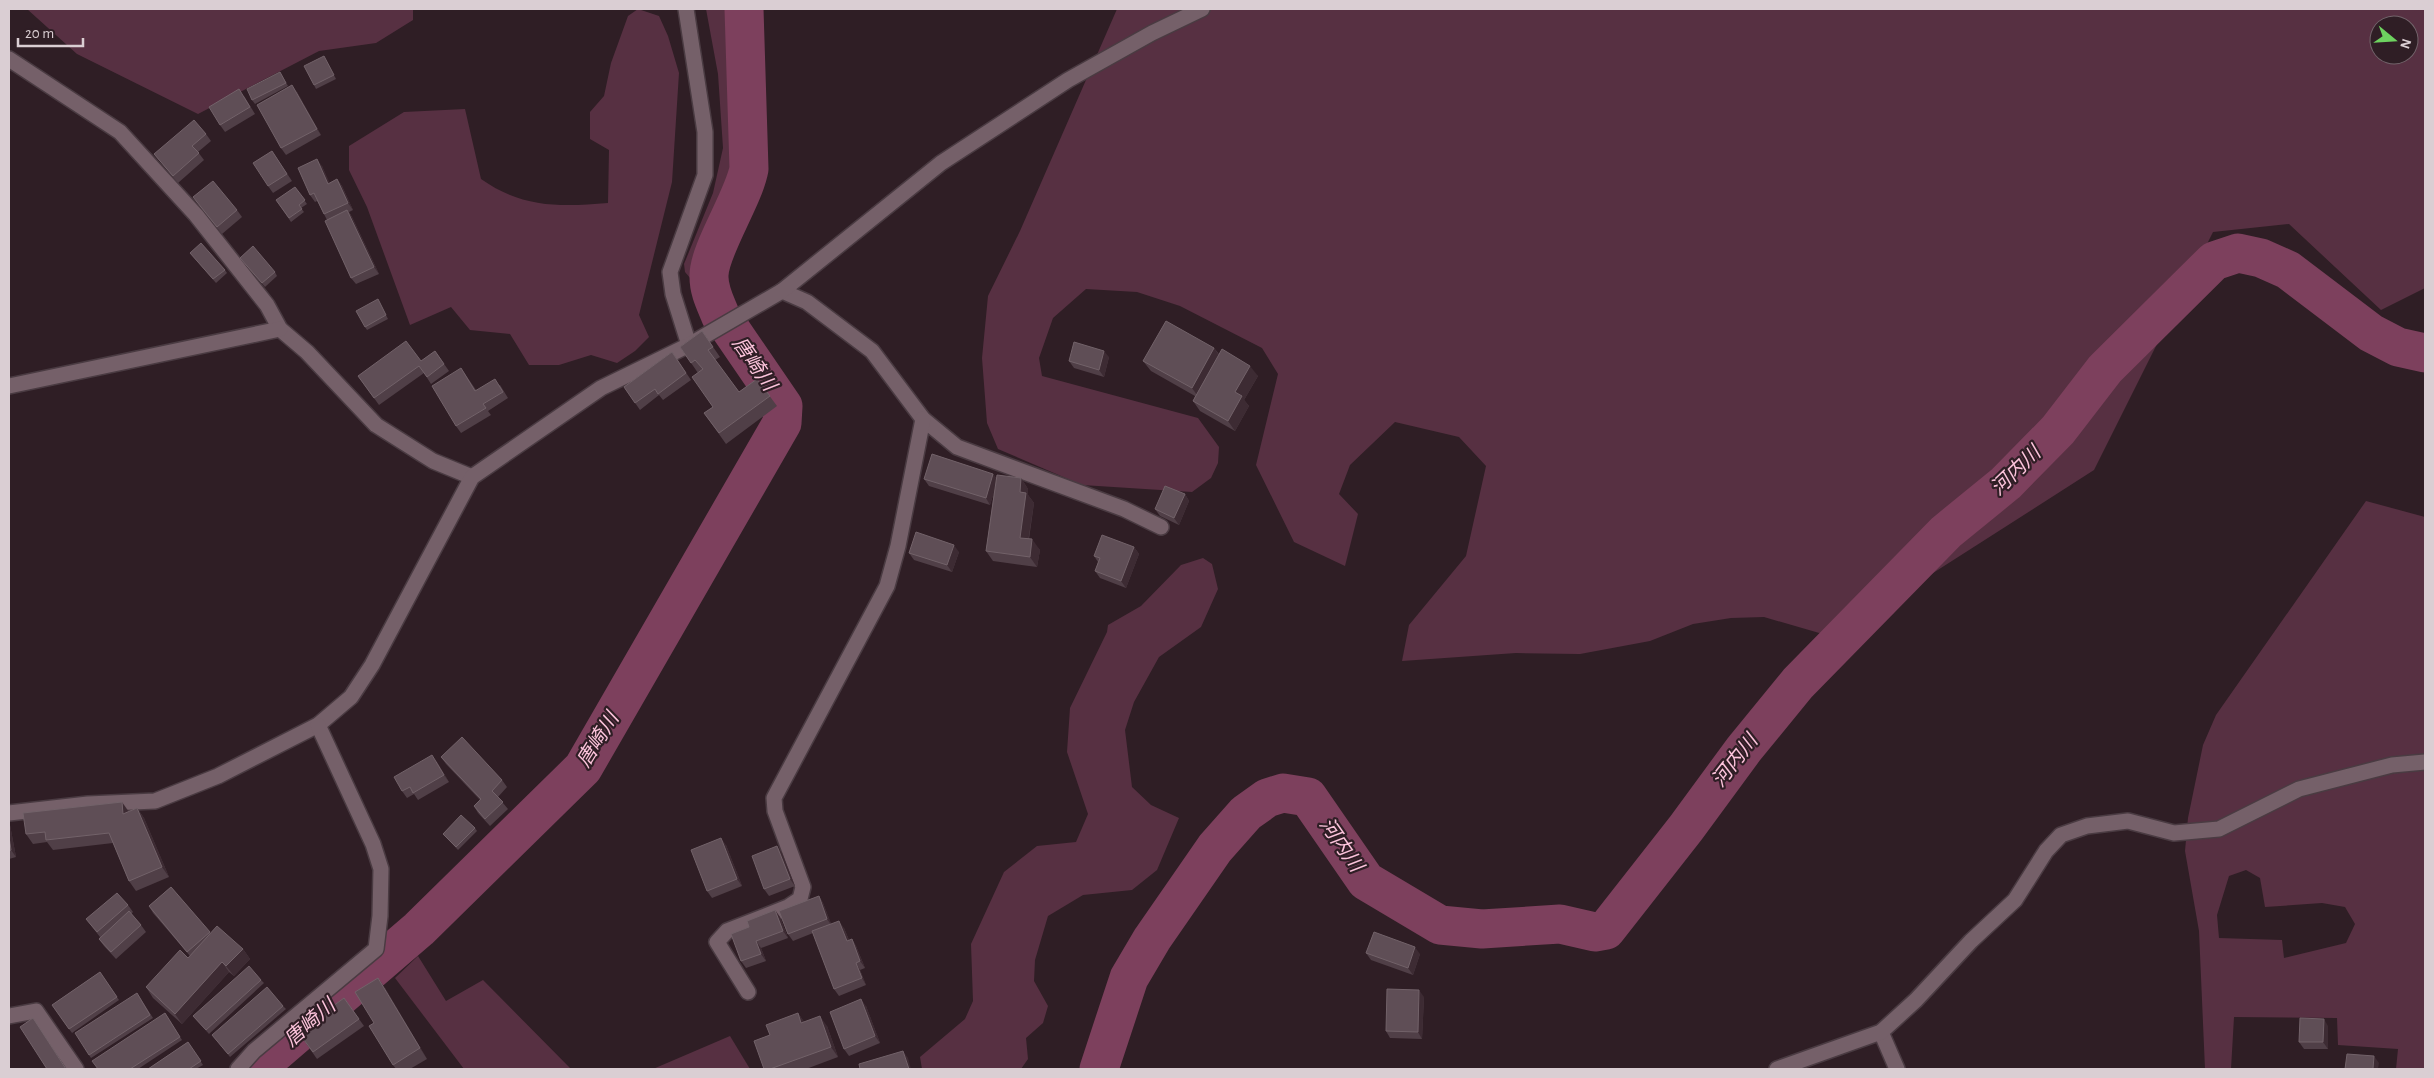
<svg xmlns="http://www.w3.org/2000/svg" width="2434" height="1078" viewBox="0 0 2434 1078" font-family="'Alegreya Sans','Noto Sans JP',sans-serif">
<rect width="100%" height="100%" fill="#2f1e25"/>
<g fill="#573042" fill-rule="evenodd">
<path d="M27,9h386v11l-37,23 -57,8 -121,63 -121,-60z"/>
<path d="M638,9l21,7 9,20 11,37 -7,109 -33,133 10,22 -14,14 -18,12 -26,-8 -32,10h-30l-19,-31 -40,-4 -19,-23 -41,18 -43,-118 -18,-37v-24l55,-34 61,-3 16,70c41,29 79,28 127,24l1,-53 -19,-11v-27l14,-16 7,-33 17,-47z"/>
<path d="M706,9h33l4,153 -9,31 -31,80 -5,6h-7l-6,-7 -1,-8 29,-71 10,-45 -5,-74z"/>
<path d="M1117,9h1308v279l-44,22 -92,-86 -76,8 -119,238 -261,167 -69,-20 -33,1 -38,6 -43,17 -70,13 -64,-1 -114,8 7,-36 57,-69 20,-90 -27,-29 -64,-15 -45,43 -11,29 19,20 -13,52 -51,-24 -38,-77 22,-91 -16,-26 -82,-42 -43,-14 -51,-3 -33,29 -14,40 3,18 156,42 21,29 -1,16 -7,15 -19,14 -110,-7 -84,-36 -11,-26 -5,-65 6,-62 32,-65zM2379,25h30v30h-30z"/>
<path d="M2366,501l59,16v552h-29l2,-20 -60,-4 -1,-27 -103,-1 -3,52h-26l-6,-138 -14,-80 3,-33 15,-73 13,-30zM2246,870l14,8 5,29 57,-4 23,4 10,17 -9,19 -62,15 -2,-18 -63,-2 -2,-23 12,-39z"/>
<path d="M1203,558l9,6 6,25 -17,38 -42,30 -25,45 -9,28 7,57 19,18 28,13 -22,52 -25,20 -49,5 -35,21 -13,44 -1,21 14,25 -5,17 -17,15 2,21 -7,10h-99l-2,-12 45,-38 8,-18 -2,-57 33,-72 33,-26 39,-4 12,-28 -21,-62 3,-44 37,-76 1,-7 33,-19 40,-41z"/>
<path d="M418,956l28,45 37,-21 88,89h-107l-69,-91z"/>
<path d="M730,1036l20,33h-97z"/>
</g>
<g fill="none" stroke-linecap="round" stroke-linejoin="round">
<g stroke="#7d405d" stroke-width="39">
<path d="M721,317c-5,-13 -12,-25 -12,-40 -1,-26 34,-77 40,-108l-5,-160"/>
<path d="M256,1069l163,-140 164,-161 199,-345 1,-17 -52,-76"/>
<path d="M1099,1069l30,-91 23,-39 63,-91 31,-35 21,-15 16,-5 25,4 58,84 74,44 42,4 78,-5 35,8 11,-2 80,-102 58,-79 54,-66 148,-151 60,-49 52,-53 47,-61 109,-108 24,-8 23,5 27,12 83,63 27,14 27,6"/>
</g>
<defs>
<g id="minor">
<path d="M686,9l19,123v43l-35,97 3,22 16,51"/>
<path d="M9,59l111,73 76,83 71,90 13,24 27,23 69,73 57,36 39,16"/>
<path d="M782,291l25,11 65,49 51,68 34,28 167,62 37,18"/>
<path d="M9,386l271,-57"/>
<path d="M9,813l79,-9 67,-3 63,-25 100,-51 33,-28 21,-32 100,-188 129,-89 88,-43 93,-54 159,-128 127,-83 84,-47 50,-24"/>
<path d="M748,992l-31,-50 10,-11 61,-24 12,-8 3,-12 -28,-76 -1,-13 113,-212 11,-40 25,-127"/>
<path d="M9,1016l27,-5 40,58"/>
<path d="M1881,1032l16,37"/>
<path d="M238,1069l16,-18 122,-102 4,-33 1,-47 -8,-25 -55,-119"/>
<path d="M1777,1069l104,-37 35,-32 55,-59 44,-41 31,-49 15,-16 26,-9 41,-5 46,12 45,-4 80,-40 93,-24 33,-3"/>
</g>
</defs>
<use href="#minor" stroke="#4a3b42" stroke-width="18"/>
<use href="#minor" stroke="#756069" stroke-width="15"/>
</g>
<g fill="#503f47">
<path d="M324,56l12,23 -20,10 -2,-4z"/>
<path d="M280,72l8,14 -33,18 -3,-4z"/>
<path d="M297,92l24,43 -35,20 -5,-7z"/>
<path d="M244,96l11,18 -30,18 -5,-7z"/>
<path d="M206,134l5,7 -13,11 6,8 -26,23 -24,-29z"/>
<path d="M272,151l20,30 -19,12 -5,-7z"/>
<path d="M322,166l7,17 8,-4 5,7 11,24 -4,2 3,5 27,57 -23,10 -5,-6 -24,-58 -3,-6 -7,-13 -2,1 -5,-7z"/>
<path d="M295,187l12,17 -6,4 3,4 -13,10 -15,-22z"/>
<path d="M193,197l44,13 5,7 -20,17z"/>
<path d="M190,253l35,17 2,3 -11,10z"/>
<path d="M240,258l35,14 2,4 -12,11z"/>
<path d="M380,303l8,16 -21,11 -2,-3z"/>
<path d="M702,331l18,26 -5,3 24,32 18,-13 20,27 -51,38 -22,-31 9,-6 -15,-34 -18,-26z"/>
<path d="M1214,348l5,6 39,22 -14,24 5,6 -14,25 -35,-20 -7,-10 2,-5 -44,-25 -8,-10z"/>
<path d="M435,351l14,20 -18,13 -7,-11 -45,32 -21,-29 63,-15z"/>
<path d="M672,352l19,28 -28,20 -4,-5 -19,15 -16,-23z"/>
<path d="M1109,357l-5,20 -30,-9 -5,-7z"/>
<path d="M461,368l15,22 24,-5 8,13 -20,13 3,4 -30,18 -5,-7z"/>
<path d="M993,474l3,4h25l7,11v6l6,8 -5,36 11,11 -3,17 -44,-6 -7,-10 8,-59 -4,13 -61,-19 -5,-7z"/>
<path d="M1185,494l4,7 -10,24 -19,-9 -5,-7z"/>
<path d="M1134,547l5,7 -13,34 -26,-10 -5,-7 3,-9 -4,-6z"/>
<path d="M959,552l-7,20 -38,-12 -5,-7z"/>
<path d="M441,757l61,23 5,7 -9,10 10,12 -18,17 -12,-13 -4,-7 6,-6 -34,-36z"/>
<path d="M437,762l12,20 -31,18 -4,-6 -7,4 -5,-7z"/>
<path d="M137,808l7,10 25,59 -33,14 -7,-10 -16,-38 -60,7 -6,-8 -14,2 -7,-10 103,-22z"/>
<path d="M9,823l1,2 6,32 -7,2z"/>
<path d="M475,828l2,3 -19,19 -15,-16z"/>
<path d="M726,845l16,41 -30,12 -5,-7z"/>
<path d="M782,853l13,33 -26,10 -5,-7z"/>
<path d="M171,887l39,46 33,16 7,10 -16,17 -5,-4 -47,52 -29,-26 -7,-11 44,-31 -37,-43 -4,-7z"/>
<path d="M819,896l4,7 8,21 13,4 5,12 3,-1 4,7 9,22 -5,2 6,15 -27,11 -5,-7 -21,-56 -20,8 -5,-7z"/>
<path d="M128,905l5,7 -2,2 10,11 5,7 -30,27 -12,-13 -5,-7 1,-2 -14,-18z"/>
<path d="M775,910l5,7 8,21 -27,10 5,13 -20,7 -5,-7 8,-34z"/>
<path d="M1366,953l54,1 -7,21 -42,-15z"/>
<path d="M100,972l19,28 -47,33 -20,-28z"/>
<path d="M261,980l3,3 -55,51 -16,-18z"/>
<path d="M385,988l42,71 -17,10h-14l-3,-4 -19,-42z"/>
<path d="M137,993l16,25 -62,40 -2,-3z"/>
<path d="M1424,997l-2,42 -32,-1 -4,-7z"/>
<path d="M344,998l20,28 -47,33 -19,-27z"/>
<path d="M283,1006l3,3 -56,48 -18,-22z"/>
<path d="M866,1006l14,37 -31,13 -5,-7z"/>
<path d="M165,1013l17,27 -44,29h-40z"/>
<path d="M798,1013l6,9 23,4 11,31 -32,12h-42l6,-34z"/>
<path d="M2328,1026v23h-24l-5,-7z"/>
<path d="M188,1042l15,23 -7,4h-48z"/>
</g>
<g fill="#3d2b33">
<path d="M292,85l5,7 24,43 -4,-6z"/>
<path d="M317,159l5,7 11,24 -5,-6z"/>
<path d="M337,179l5,7 11,24 -5,-7z"/>
<path d="M347,210l5,7 27,57 -5,-7z"/>
<path d="M1214,348l7,10 -22,40 -7,-10z"/>
<path d="M1104,351l5,6 -5,20 -5,-7z"/>
<path d="M1250,366l8,10 -14,24 5,6 -14,25 -7,-10 7,-29z"/>
<path d="M993,474l5,6 -8,25 -4,-7z"/>
<path d="M1021,478l7,11v6l6,8 -7,45 -7,-10v-46z"/>
<path d="M1185,494l4,7 -10,24 -5,-7z"/>
<path d="M1032,539l8,11 -3,17 -7,-10z"/>
<path d="M954,545l5,7 -7,20 -5,-7z"/>
<path d="M1134,547l5,7 -13,34 -5,-7z"/>
<path d="M432,755l5,7 12,20 -5,-7z"/>
<path d="M122,802l7,10 -6,2z"/>
<path d="M137,808l7,10 25,59 -7,-10z"/>
<path d="M9,823l1,2 6,32 -5,-7 -2,-13z"/>
<path d="M721,838l5,7 16,41 -5,-7z"/>
<path d="M777,846l5,7 13,33 -5,-7z"/>
<path d="M819,896l4,7 9,23 -5,-7z"/>
<path d="M775,910l5,7 8,21 -5,-7z"/>
<path d="M839,921l5,7 8,20 -5,-7z"/>
<path d="M852,939l4,7 9,22 -5,-7z"/>
<path d="M756,941l5,7 5,13 -5,-7z"/>
<path d="M1415,947l5,7 -7,21 -5,-7z"/>
<path d="M243,949l7,10 -16,17 -8,-10z"/>
<path d="M222,962l7,10 -47,52 -7,-10z"/>
<path d="M856,963l4,7 6,15 -4,-7z"/>
<path d="M378,978l7,10 42,71 -7,-11z"/>
<path d="M1419,990l5,7 -2,42 -4,-7z"/>
<path d="M861,999l5,7 14,37 -5,-7z"/>
<path d="M798,1013l7,10h-4z"/>
<path d="M820,1016l7,10 11,31 -7,-10z"/>
<path d="M2324,1019l4,7v23l-5,-7z"/>
<path d="M903,1051l5,7 3,11h-2z"/>
<path d="M2374,1056l5,7 -1,6h-5z"/>
</g>
<g fill="#5f4e56" stroke="#726269">
<path d="M324,56l10,19 -20,10 -10,-19z"/>
<path d="M280,72l6,11 -34,17 -5,-11z"/>
<path d="M292,85l25,44 -36,19 -24,-43z"/>
<path d="M239,89l11,18 -30,18 -11,-18z"/>
<path d="M194,120l12,14 -14,12 7,7 -26,23 -19,-22z"/>
<path d="M272,151l15,23 -19,12 -15,-23z"/>
<path d="M317,159l11,25 9,-5 11,24 -24,11 -10,-21 -4,2 -12,-27z"/>
<path d="M213,181l24,29 -20,17 -24,-30z"/>
<path d="M295,187l10,13 -6,5 3,4 -13,9 -13,-18z"/>
<path d="M347,210l27,57 -23,11 -26,-57z"/>
<path d="M201,243l24,27 -12,9 -23,-26z"/>
<path d="M253,246l22,26 -13,11 -22,-25z"/>
<path d="M378,299l8,16 -21,12 -9,-16z"/>
<path d="M1166,321l48,27 -22,40 -49,-27z"/>
<path d="M702,331l11,16 -5,3 31,42 18,-13 13,17 -51,37 -15,-20 9,-6 -21,-30 11,-8 -8,-9 -4,3 -11,-16z"/>
<path d="M406,341l15,20 14,-10 9,13 -17,13 -8,-11 -45,32 -16,-22z"/>
<path d="M1074,342l30,9 -5,19 -30,-9z"/>
<path d="M1222,349l28,17 -15,26 7,4 -14,25 -35,-20z"/>
<path d="M672,352l14,21 -28,21 -3,-5 -20,14 -11,-16z"/>
<path d="M461,368l14,23 20,-12 8,13 -20,12 3,4 -30,18 -24,-40z"/>
<path d="M932,454l61,20 -7,24 -62,-19z"/>
<path d="M997,475l24,3 -1,14 6,1 -6,45 12,1 -2,18 -44,-6z"/>
<path d="M1165,486l20,8 -11,24 -19,-9z"/>
<path d="M916,532l38,13 -7,20 -38,-12z"/>
<path d="M1102,535l32,12 -13,34 -26,-10 5,-13 -6,-2z"/>
<path d="M462,737l40,43 -10,11 11,11 -18,17 -11,-13 7,-7 -40,-42z"/>
<path d="M432,755l12,20 -31,18 -3,-6 -8,4 -8,-14z"/>
<path d="M122,802l1,12 14,-6 25,59 -33,14 -20,-48 -63,7 -1,-8 -19,2 -3,-21z"/>
<path d="M461,815l14,13 -19,19 -13,-13z"/>
<path d="M9,837l2,13 -2,1z"/>
<path d="M721,838l16,41 -30,12 -16,-41z"/>
<path d="M777,846l13,33 -26,10 -12,-33z"/>
<path d="M171,887l39,45 -23,20 -38,-46z"/>
<path d="M117,893l11,12 -31,27 -11,-13z"/>
<path d="M819,896l8,23 -39,15 -9,-23z"/>
<path d="M775,910l8,21 -27,10 5,13 -20,7 -10,-27 18,-7 -2,-6z"/>
<path d="M129,911l12,14 -30,27 -12,-13z"/>
<path d="M839,921l8,20 5,-2 8,22 -4,2 6,15 -28,11 -22,-58z"/>
<path d="M217,926l26,23 -17,17 -4,-4 -47,52 -29,-27 34,-37 8,8z"/>
<path d="M1374,932l41,15 -7,21 -42,-15z"/>
<path d="M249,966l12,14 -55,50 -13,-14z"/>
<path d="M100,972l17,25 -48,32 -17,-24z"/>
<path d="M378,978l42,70 -27,17 -24,-39 5,-3 -19,-31z"/>
<path d="M267,987l16,19 -55,48 -16,-19z"/>
<path d="M1387,989l32,1 -1,42 -32,-1z"/>
<path d="M137,993l13,22 -61,40 -14,-22z"/>
<path d="M344,998l15,21 -46,33 -15,-20z"/>
<path d="M861,999l14,37 -31,13 -14,-37z"/>
<path d="M165,1013l15,24 -50,32h-32l-6,-8z"/>
<path d="M798,1013l3,10 19,-7 11,31 -61,22h-6l-10,-28 16,-6 -4,-10z"/>
<path d="M33,1018l33,51h-19l-27,-42z"/>
<path d="M2300,1018l24,1 -1,23h-24z"/>
<path d="M188,1042l13,19 -12,8h-41z"/>
<path d="M903,1051l6,18h-49l-1,-5z"/>
<path d="M2347,1054l27,2 -1,13h-28z"/>
</g>
<g text-anchor="middle" dominant-baseline="central" stroke-width="4.5" stroke-linejoin="round" paint-order="stroke">
<g font-size="20" font-style="italic" fill="#fdc4dc" stroke="#2f1e25">
<text transform="translate(754 364) rotate(55)">唐崎川</text>
<text transform="translate(2016 471) rotate(-44)">河内川</text>
<text transform="translate(598 740) rotate(-58)">唐崎川</text>
<text transform="translate(1735 761) rotate(-52)">河内川</text>
<text transform="translate(1341 845) rotate(55)">河内川</text>
<text transform="translate(310 1023) rotate(-41)">唐崎川</text>
</g>
</g>
<rect width="2434" height="1078" fill="none" stroke="#daced3" stroke-width="20"/>
<g transform="translate(2394 40) rotate(108)"><circle r="24" fill="#2f1e25" stroke="#73646b"/>
<path d="M0-4L9 19L0 12L-9 19Z" fill="#6ed360"/>
<text y="-8" font-size="14" font-weight="bold" text-anchor="middle" fill="#daced3">N</text>
</g>
<path d="M18 38v8h65v-8" fill="none" stroke="#daced3" stroke-width="2.5"/>
<text x="25" y="38" font-size="15" fill="#daced3" stroke="#2f1e25" stroke-width="4" paint-order="stroke">20 m</text>
</svg>
